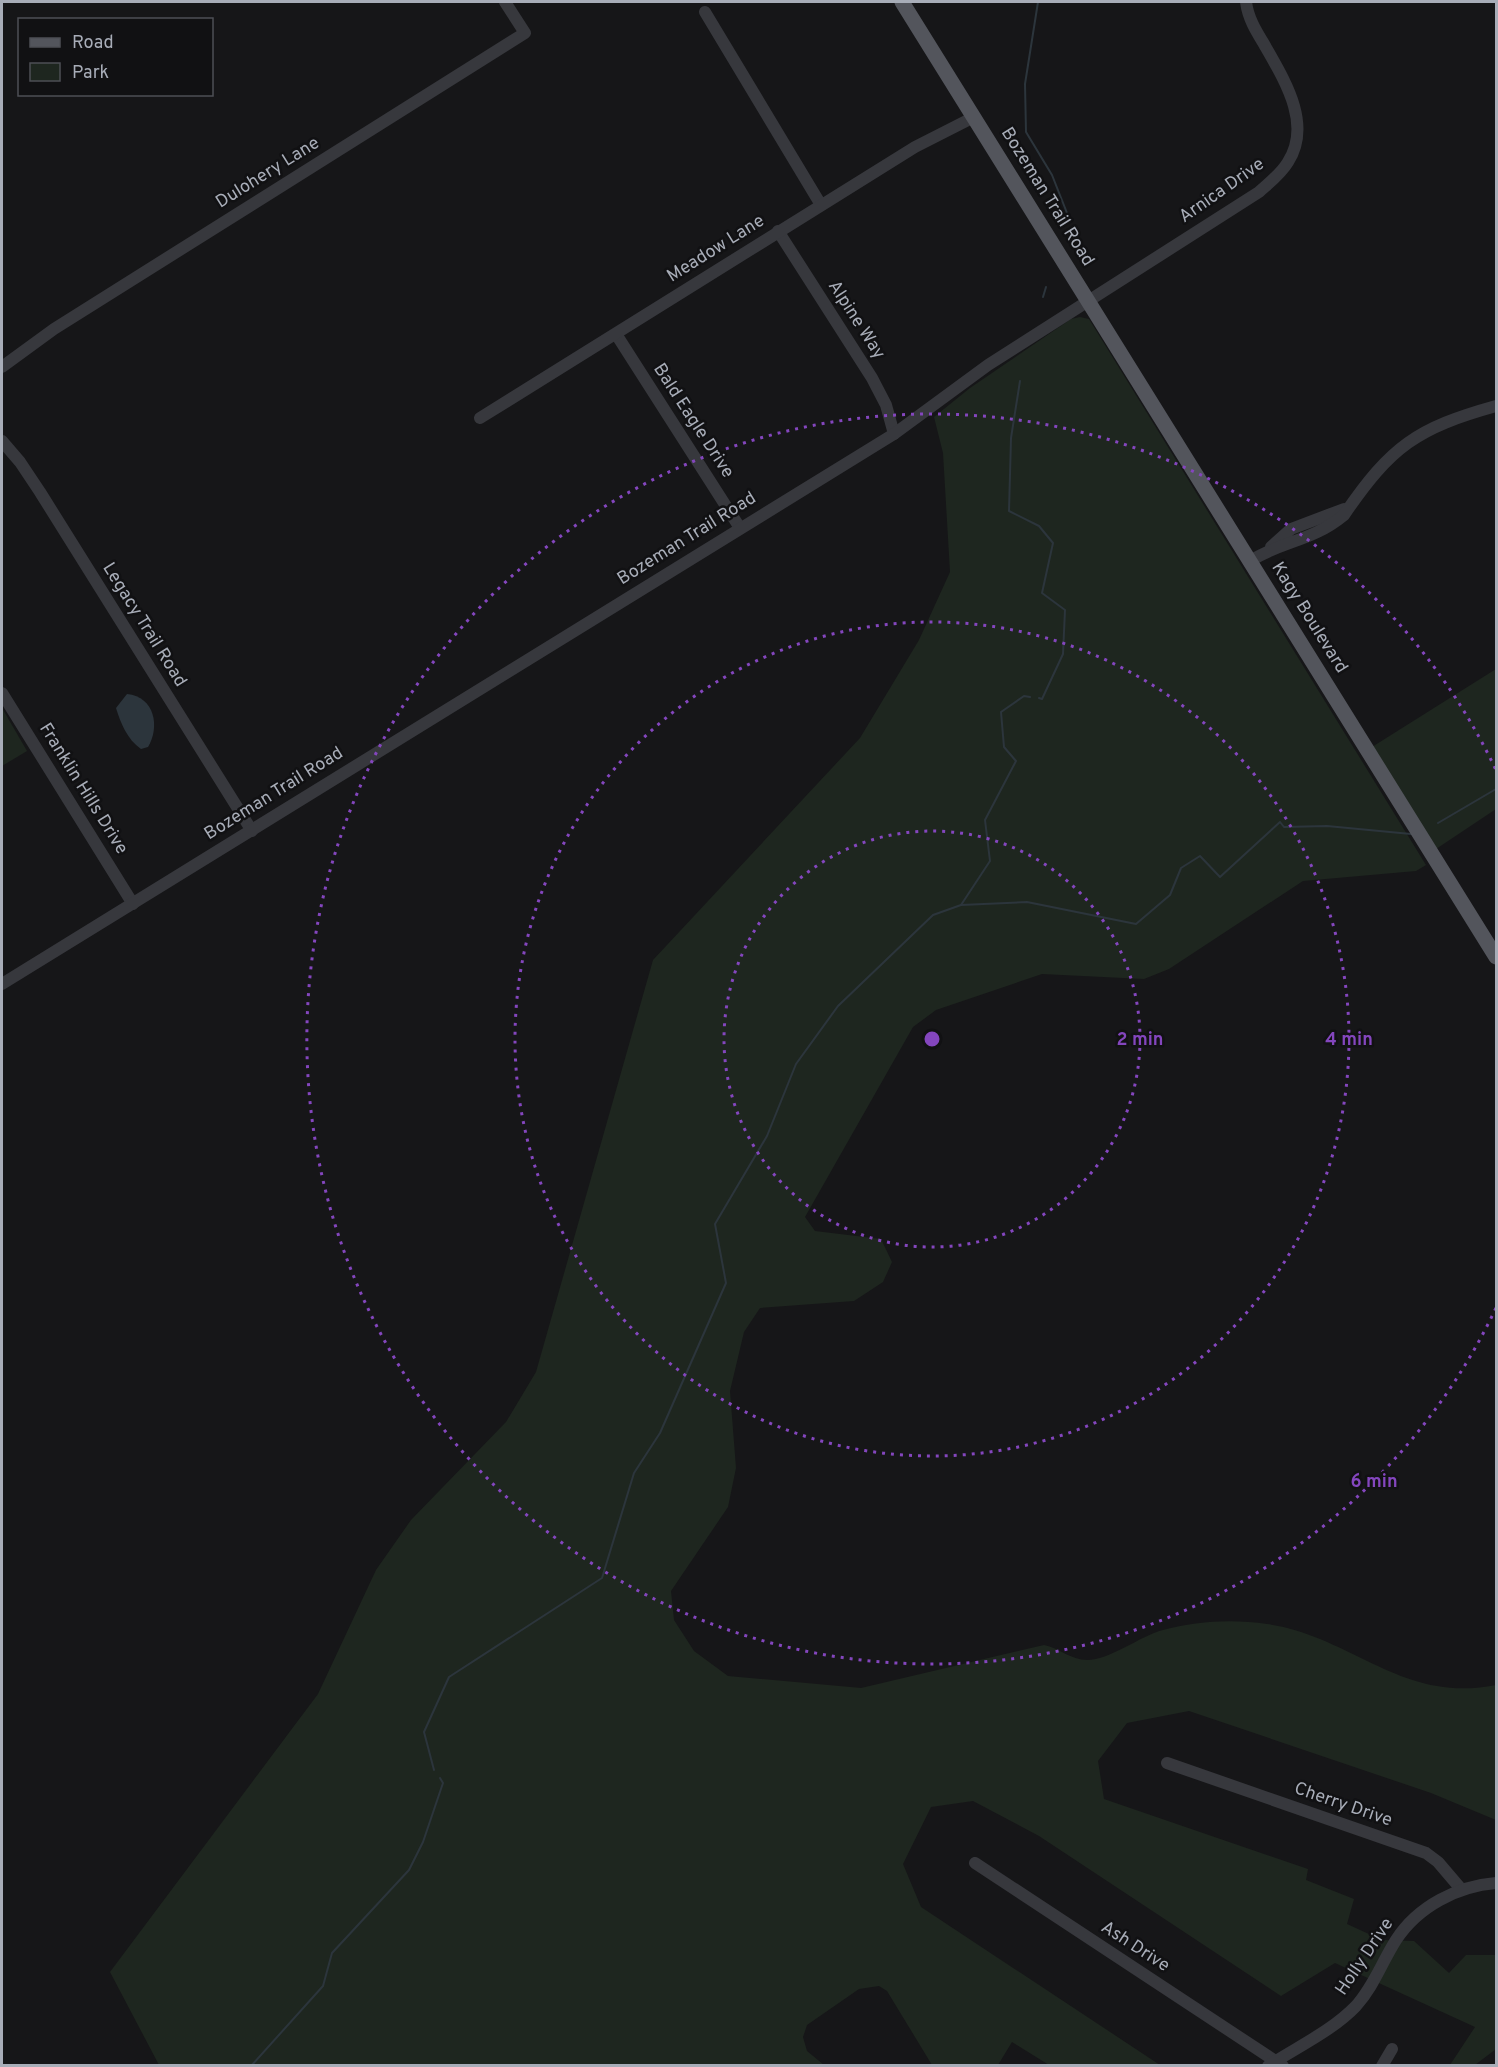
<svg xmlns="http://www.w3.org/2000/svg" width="1498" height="2067" viewBox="0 0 1498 2067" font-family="Overpass,sans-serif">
<rect width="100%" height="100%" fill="#161618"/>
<g fill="#1e261f">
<path d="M1080,317l9,2 337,546 -10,6 -113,10 -134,88 -25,10 -102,-5 -106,36 -23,17 -108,190 10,14 66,8 11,23 -9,20 -29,19 -94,7 -16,24 -14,59 6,77 -8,39 -57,84 3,29 20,31 34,25 133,12 183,-43c15,3 27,15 43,15 23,0 53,-24 76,-30 33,-9 70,-11 104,-6 85,12 135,80 229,61v135l-65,-27 -242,-82 -62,12 -29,38 6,38 204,70 -2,11 48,19 -7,25 35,16 32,1 35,32 17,-18h30v94l-21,16h-25l25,-38 -140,-64 -54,33 -242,-160 -66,-35 -42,6 -28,57 18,43 239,158h-111l-37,-23 -14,23h-66l-45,-74 -8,-5 -20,3 -52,36 -4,12 4,14 17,14h-665l-49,-93 208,-278 58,-124 35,-50 95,-98 30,-50 117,-412 207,-222 59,-98 31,-68 -7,-119 -9,-36 36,-29 101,-69z"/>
<path d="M1496,669v140l-60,40 -64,-102z"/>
<path d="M2,708l25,43 -25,15z"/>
</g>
<path fill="#2c353c" d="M127,694c28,3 33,33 21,53l-7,2c-14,-10 -20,-25 -25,-41z"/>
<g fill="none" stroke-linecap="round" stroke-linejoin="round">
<g stroke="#2c353c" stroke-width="2">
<path d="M1038,2l-13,82 1,48 26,43 15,38"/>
<path d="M1043,297l3,-10"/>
<path d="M1020,381l-9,57 -2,73 30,15 14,17 -11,50 23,17 -2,44 -21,45 -3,-1"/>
<path d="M1438,823l58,-34"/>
<path d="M961,905l29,-44 -5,-41 31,-59 -12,-14 -3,-35 23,-16 6,1"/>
<path d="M434,1770l-10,-38 25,-55 153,-99 32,-105 26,-40 66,-150 -11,-59 52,-88 29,-72 42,-58 95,-91 28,-10 66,-3 109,22 34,-29 11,-27 19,-12 20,21 60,-55 4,5 43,-1 84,8"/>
<path d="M251,2066l72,-80 9,-33 77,-83 14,-28 20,-59 -3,-5"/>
</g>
<g stroke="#37383d" stroke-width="12">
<path d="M705,12l116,193"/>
<path d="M778,231l94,147 14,27 8,29"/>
<path d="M616,334l124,194"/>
<path d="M2,367l52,-38 471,-296 -20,-31"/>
<path d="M480,418l435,-271 59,-30"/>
<path d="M2,441l18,21 20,30 212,339"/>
<path d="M1271,547l20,-18 53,-20"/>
<path d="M1250,561c34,-21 61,-19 94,-46 47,-69 73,-87 152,-109"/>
<path d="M2,693l131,211"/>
<path d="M2,984l892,-550 94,-69 271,-173c10,-9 22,-18 29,-30 25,-39 -5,-84 -24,-118 -8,-13 -16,-26 -18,-42"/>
<path d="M1167,1763l259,90 12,9 23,27"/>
<path d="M975,1863l308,203"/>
<path d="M1268,2066c29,-19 64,-35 88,-60 18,-20 26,-44 40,-66 22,-34 62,-54 100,-57"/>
<path d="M1382,2066l10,-17"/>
</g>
<path stroke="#53555c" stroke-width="15" d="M902,2l594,955"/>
</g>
<g fill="none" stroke="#8446be" stroke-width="3" stroke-dasharray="3 6">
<circle cx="932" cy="1039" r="208"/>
<circle cx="932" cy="1039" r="417"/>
<path d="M1496 1308A625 625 0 1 1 1496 770"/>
</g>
<g text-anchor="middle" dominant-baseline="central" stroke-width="5" stroke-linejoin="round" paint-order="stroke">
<g font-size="18" fill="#a8adb8" stroke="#111113">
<text transform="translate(268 173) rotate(-32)">Dulohery Lane</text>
<text transform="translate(1222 191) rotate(-35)">Arnica Drive</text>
<text transform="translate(1047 197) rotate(58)">Bozeman Trail Road</text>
<text transform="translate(716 249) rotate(-32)">Meadow Lane</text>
<text transform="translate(856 320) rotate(57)">Alpine Way</text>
<text transform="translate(693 421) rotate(57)">Bald Eagle Drive</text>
<text transform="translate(687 539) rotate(-32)">Bozeman Trail Road</text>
<text transform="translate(1309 618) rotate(58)">Kagy Boulevard</text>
<text transform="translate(144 625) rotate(58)">Legacy Trail Road</text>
<text transform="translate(83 789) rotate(58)">Franklin Hills Drive</text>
<text transform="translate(274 794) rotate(-32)">Bozeman Trail Road</text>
<text transform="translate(1343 1805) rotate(19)">Cherry Drive</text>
<text transform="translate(1135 1947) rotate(33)">Ash Drive</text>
<text transform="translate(1365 1957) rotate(-56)">Holly Drive</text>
</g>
</g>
<circle cx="932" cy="1039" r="9" fill="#8446be" stroke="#111113" stroke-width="3"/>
<g font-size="18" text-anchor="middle" font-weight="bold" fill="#8446be" stroke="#111113" stroke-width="5" stroke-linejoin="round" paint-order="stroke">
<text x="1140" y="1045">2 min</text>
<text x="1349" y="1045">4 min</text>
<text x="1374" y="1487">6 min</text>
</g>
<rect width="1498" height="2067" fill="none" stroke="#a8adb8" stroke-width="6"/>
<rect x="18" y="18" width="195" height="78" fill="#111113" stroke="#4d4f55" stroke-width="1.5"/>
<rect x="30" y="38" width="30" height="9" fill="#53555c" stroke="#4d4f55" stroke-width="1.5"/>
<text x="72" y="48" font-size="18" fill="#a8adb8">Road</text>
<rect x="30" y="63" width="30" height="18" fill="#1e261f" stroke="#4d4f55" stroke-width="1.5"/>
<text x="72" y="78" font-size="18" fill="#a8adb8">Park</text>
</svg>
